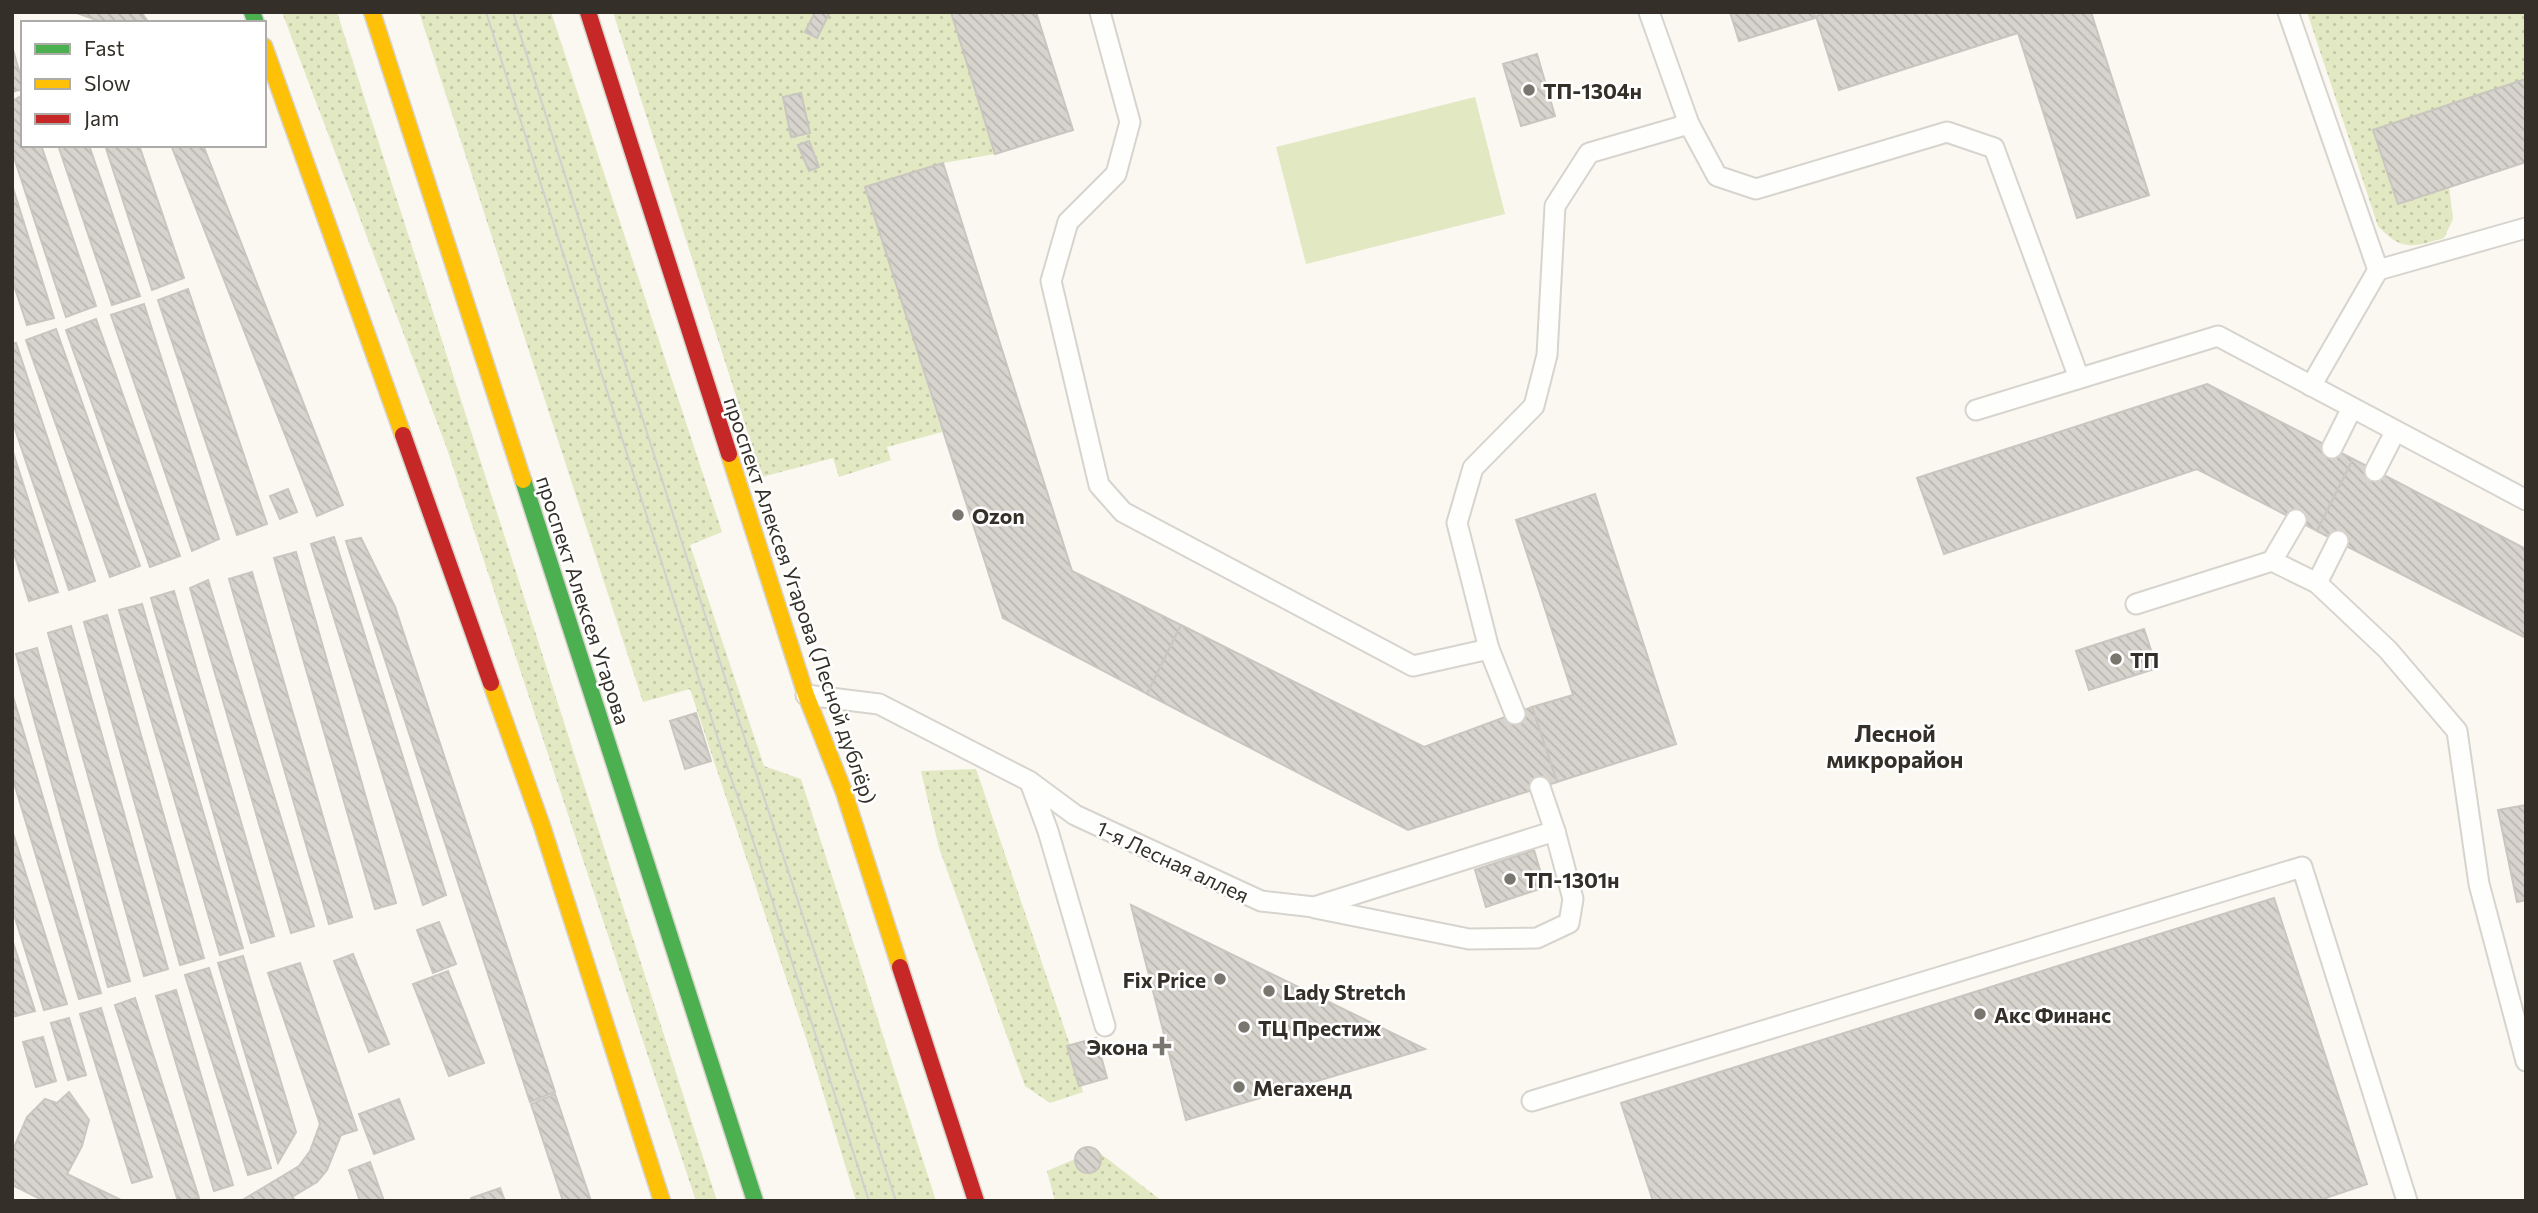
<svg xmlns="http://www.w3.org/2000/svg" width="2538" height="1213" viewBox="0 0 2538 1213" font-family="Commissioner,sans-serif">
<defs>
<pattern id="grass-dots" width="8" height="8" patternUnits="userSpaceOnUse" patternTransform="scale(1.75)"><rect width="8" height="8" fill="#e1e8c2"/><path d="M2 2h.1M6 6h.1" fill="none" stroke="#c2c7a7" stroke-width="1.8" stroke-linecap="round"/></pattern>
<pattern id="building-back-hatch" width="6" height="6" patternUnits="userSpaceOnUse" patternTransform="scale(1.75)"><rect width="6" height="6" fill="#d7d4ce"/><path d="M-1 5l2 2M0 0l6 6M5-1l2 2" fill="none" stroke="#b9b6b1"/></pattern>
</defs>
<rect width="100%" height="100%" fill="#faf8f1"/>
<g fill="url(#grass-dots)">
<path d="M282,12h55l380,1189h-21l-250,-755z"/>
<path d="M419,12h132l171,520 -32,13 74,221 37,13 135,422h-80l-44,-145 -122,-367 -47,13z"/>
<path d="M613,12h338l44,142 -52,9 -77,25 76,244 -55,15 4,13 -52,17 -6,-19 -71,19z"/>
<path d="M2307,12h219v67l-152,51 75,57 4,32 -9,19c-31,9 -42,14 -66,-12z"/>
<path d="M976,769l97,285 10,38 -33,11 -25,-17 -86,-238 -18,-77z"/>
<path d="M1096,1150l66,51h-107l-8,-30z"/>
</g>
<path fill="#e1e8c2" d="M1475,97l30,117 -199,50 -30,-117z"/>
<g fill="url(#building-back-hatch)" stroke="#c8c6bf" stroke-width="2">
<path d="M74,12h67l8,11h-44z"/>
<path d="M815,12h15l-13,26 -12,-6z"/>
<path d="M951,12h85l37,118 -78,24z"/>
<path d="M1730,12h84l1,6 -76,23z"/>
<path d="M1828,12h263l58,183 -72,23 -59,-185 -179,57 -23,-74z"/>
<path d="M12,46l11,39v4l-11,3z"/>
<path d="M1537,54l18,62 -34,10 -18,-62z"/>
<path d="M2526,79v83l-128,42 -25,-74z"/>
<path d="M801,93l9,40 -19,4 -8,-40z"/>
<path d="M23,95v50h18l55,161 -30,11 -54,-166v-50z"/>
<path d="M809,141l10,26 -10,4 -11,-26z"/>
<path d="M58,145h31l51,151 -28,9z"/>
<path d="M105,145h34l45,133 -32,12z"/>
<path d="M171,145h32l140,360 -26,11z"/>
<path d="M943,163l129,408 109,54 -34,69 -144,-76 -138,-431z"/>
<path d="M12,185l42,133 -27,7 -15,-46z"/>
<path d="M188,289l79,235 -30,11 -79,-235z"/>
<path d="M144,304l75,235 -27,12 -81,-236z"/>
<path d="M96,319l84,237 -30,11 -84,-237z"/>
<path d="M56,329l84,237 -30,11 -84,-237z"/>
<path d="M16,343l79,238 -26,9 -57,-170v-76z"/>
<path d="M2207,384l146,75 -36,72 -120,-62 -253,85 -27,-76z"/>
<path d="M12,449l46,143 -29,9 -17,-54z"/>
<path d="M2353,459l173,90v89l-209,-107z"/>
<path d="M288,489l9,23 -17,7 -10,-23z"/>
<path d="M1595,494l81,250 -119,38 -25,-75 41,-12 -57,-175z"/>
<path d="M334,537l112,358 -23,10 -112,-361z"/>
<path d="M361,538l34,69 160,485 -25,10 -184,-561z"/>
<path d="M296,552l100,351 -21,6 -101,-351z"/>
<path d="M252,572l100,345 -23,7 -100,-345z"/>
<path d="M208,580l106,346 -23,7 -101,-345z"/>
<path d="M174,591l100,345 -23,7 -100,-345z"/>
<path d="M142,604l101,344 -23,7 -101,-345z"/>
<path d="M107,615l97,343 -24,7 -96,-343z"/>
<path d="M1181,625l243,122 108,-40 25,75 -149,48 -261,-136z"/>
<path d="M71,626l97,343 -24,7 -96,-343z"/>
<path d="M2144,629l13,39 -68,22 -13,-39z"/>
<path d="M37,648l93,333 -22,6 -92,-333z"/>
<path d="M12,693l89,300 -22,6 -67,-223z"/>
<path d="M696,713l15,48 -26,8 -15,-48z"/>
<path d="M2526,805v95l-9,2 -19,-92z"/>
<path d="M12,830l55,174 -23,6 -32,-102z"/>
<path d="M1534,850l11,37 -59,20 -11,-37z"/>
<path d="M2274,898l93,286 -50,17h-664l-32,-98z"/>
<path d="M1131,905l294,144 -239,71z"/>
<path d="M439,922l17,42 -23,9 -16,-43z"/>
<path d="M12,939l23,72 -23,6z"/>
<path d="M353,954l36,90 -20,8 -35,-91z"/>
<path d="M243,956l53,176 -18,31 -60,-200z"/>
<path d="M300,963l57,167 -16,5 -14,35 -10,12 -25,15 4,4h-55l58,-35 11,-15 10,-27 -52,-151z"/>
<path d="M209,968l62,200 -23,7 -63,-200z"/>
<path d="M448,971l36,92 -35,13 -36,-92z"/>
<path d="M176,990l57,195 -19,6 -58,-195z"/>
<path d="M135,998l64,200 -21,3 -63,-196z"/>
<path d="M101,1008l51,169 -20,6 -52,-169z"/>
<path d="M69,1018l17,57 -18,5 -17,-57z"/>
<path d="M43,1037l13,44 -20,6 -13,-45z"/>
<path d="M1096,1038l11,40 -28,8 -12,-40z"/>
<path d="M69,1092l20,28 -7,26 -15,28 56,27h-79l-32,-16v-33l15,-35 18,-18 12,4z"/>
<path d="M555,1094l36,107h-28l-32,-97z"/>
<path d="M399,1099l15,40 -40,15 -15,-40z"/>
<circle cx="1088" cy="1160" r="13"/>
<path d="M370,1162l14,39h-24l-11,-31z"/>
<path d="M500,1188l5,13h-33l-1,-3z"/>
</g>
<g fill="none" stroke-linecap="round" stroke-linejoin="round">
<defs>
<g id="lane">
<path d="M1100,12l30,110 -14,52 -48,48 -17,59 48,204 24,27 290,154 76,-17"/>
<path d="M1649,12l40,112 28,52 39,13 191,-57 47,16 85,230"/>
<path d="M2288,12l90,258 148,-42"/>
<path d="M2311,386l67,-116"/>
<path d="M1976,410l242,-74 308,164"/>
<path d="M2332,448l20,-40"/>
<path d="M2375,471l20,-39"/>
<path d="M2272,561l24,-41"/>
<path d="M2317,583l21,-42"/>
<path d="M2136,604l136,-43 45,22 71,67 69,81 22,153 47,177"/>
<path d="M806,695l73,9 150,77 46,34 186,86 53,6 241,-76 -15,-44"/>
<path d="M1515,714l-26,-65 -32,-126 16,-55 61,-62 13,-51 8,-149 34,-53 100,-29"/>
<path d="M1030,782l18,49 57,195"/>
<path d="M1315,908l154,31 68,-1 32,-15 4,-24 -18,-68"/>
<path d="M1532,1101l770,-234 105,334"/>
</g>
<g id="fast">
<path d="M252,12l4,11"/>
<path d="M523,480l232,721"/>
</g>
<g id="slow">
<path d="M372,12l151,468"/>
<path d="M264,46l139,389"/>
<path d="M729,454l77,241 38,97 56,175"/>
<path d="M491,683l51,143 120,375"/>
</g>
<g id="jam">
<path d="M588,12l141,442"/>
<path d="M403,435l88,248"/>
<path d="M900,967l76,234"/>
</g>
</defs>
<use href="#lane" stroke="#d7d4ce" stroke-width="23"/>
<use href="#fast" stroke="#d7d4ce" stroke-width="19"/>
<use href="#slow" stroke="#d7d4ce" stroke-width="19"/>
<use href="#jam" stroke="#d7d4ce" stroke-width="19"/>
<use href="#lane" stroke="#fefefd" stroke-width="19"/>
<use href="#fast" stroke="#4caf50" stroke-width="16"/>
<use href="#slow" stroke="#ffc107" stroke-width="16"/>
<use href="#jam" stroke="#c62828" stroke-width="16"/>
<g stroke="#d0d0ce" stroke-width="2">
<path d="M486,12l240,752 21,58 122,379"/>
<path d="M513,12l216,678 167,511"/>
</g>
</g>
<g fill="#79766f" stroke="#fff" stroke-width="2.5">
<circle cx="1529" cy="90" r="7"/>
<circle cx="958" cy="515" r="7"/>
<circle cx="2116" cy="659" r="7"/>
<circle cx="1510" cy="879" r="7"/>
<circle cx="1220" cy="979" r="7"/>
<circle cx="1269" cy="991" r="7"/>
<circle cx="1980" cy="1014" r="7"/>
<circle cx="1244" cy="1027" r="7"/>
<path d="M1158.5 1035.5h7v7h7v7h-7v7h-7v-7h-7v-7h7z"/>
<circle cx="1239" cy="1087" r="7"/>
</g>
<g text-anchor="middle" dominant-baseline="central" stroke-width="5" stroke-linejoin="round" paint-order="stroke">
<g font-size="21" font-weight="bold" fill="#343029" stroke="#fff" text-anchor="start">
<text x="1543" y="90">ТП-1304н</text>
<text x="972" y="515">Ozon</text>
<text x="2130" y="659">ТП</text>
<text x="1524" y="879">ТП-1301н</text>
<text x="1206" y="979" text-anchor="end">Fix Price</text>
<text x="1283" y="991">Lady Stretch</text>
<text x="1994" y="1014">Акс Финанс</text>
<text x="1258" y="1027">ТЦ Престиж</text>
<text x="1148" y="1046" text-anchor="end">Экона</text>
<text x="1253" y="1087">Мегахенд</text>
</g>
<g font-size="21" fill="#343029" stroke="#fff">
<text transform="translate(584 600) rotate(72)">проспект Алексея Угарова</text>
<text transform="translate(801 600) rotate(71)">проспект Алексея Угарова (Лесной дублёр)</text>
<text transform="translate(1173 861) rotate(25)">1-я Лесная аллея</text>
</g>
<g font-size="23" font-weight="bold" fill="#343029" stroke="#fff">
<text x="1895" y="733">Лесной<tspan x="1895" dy="26">микрорайон</tspan></text>
</g>
</g>
<rect width="2538" height="1213" fill="none" stroke="#343029" stroke-width="28"/>
<rect x="21" y="21" width="245" height="126" fill="#ffffff" stroke="#aeaca9" stroke-width="2"/>
<rect x="35" y="44" width="35" height="10" fill="#4caf50" stroke="#aeaca9" stroke-width="2"/>
<text x="84" y="56" font-size="21" fill="#343029">Fast</text>
<rect x="35" y="79" width="35" height="10" fill="#ffc107" stroke="#aeaca9" stroke-width="2"/>
<text x="84" y="91" font-size="21" fill="#343029">Slow</text>
<rect x="35" y="114" width="35" height="10" fill="#c62828" stroke="#aeaca9" stroke-width="2"/>
<text x="84" y="126" font-size="21" fill="#343029">Jam</text>
</svg>
